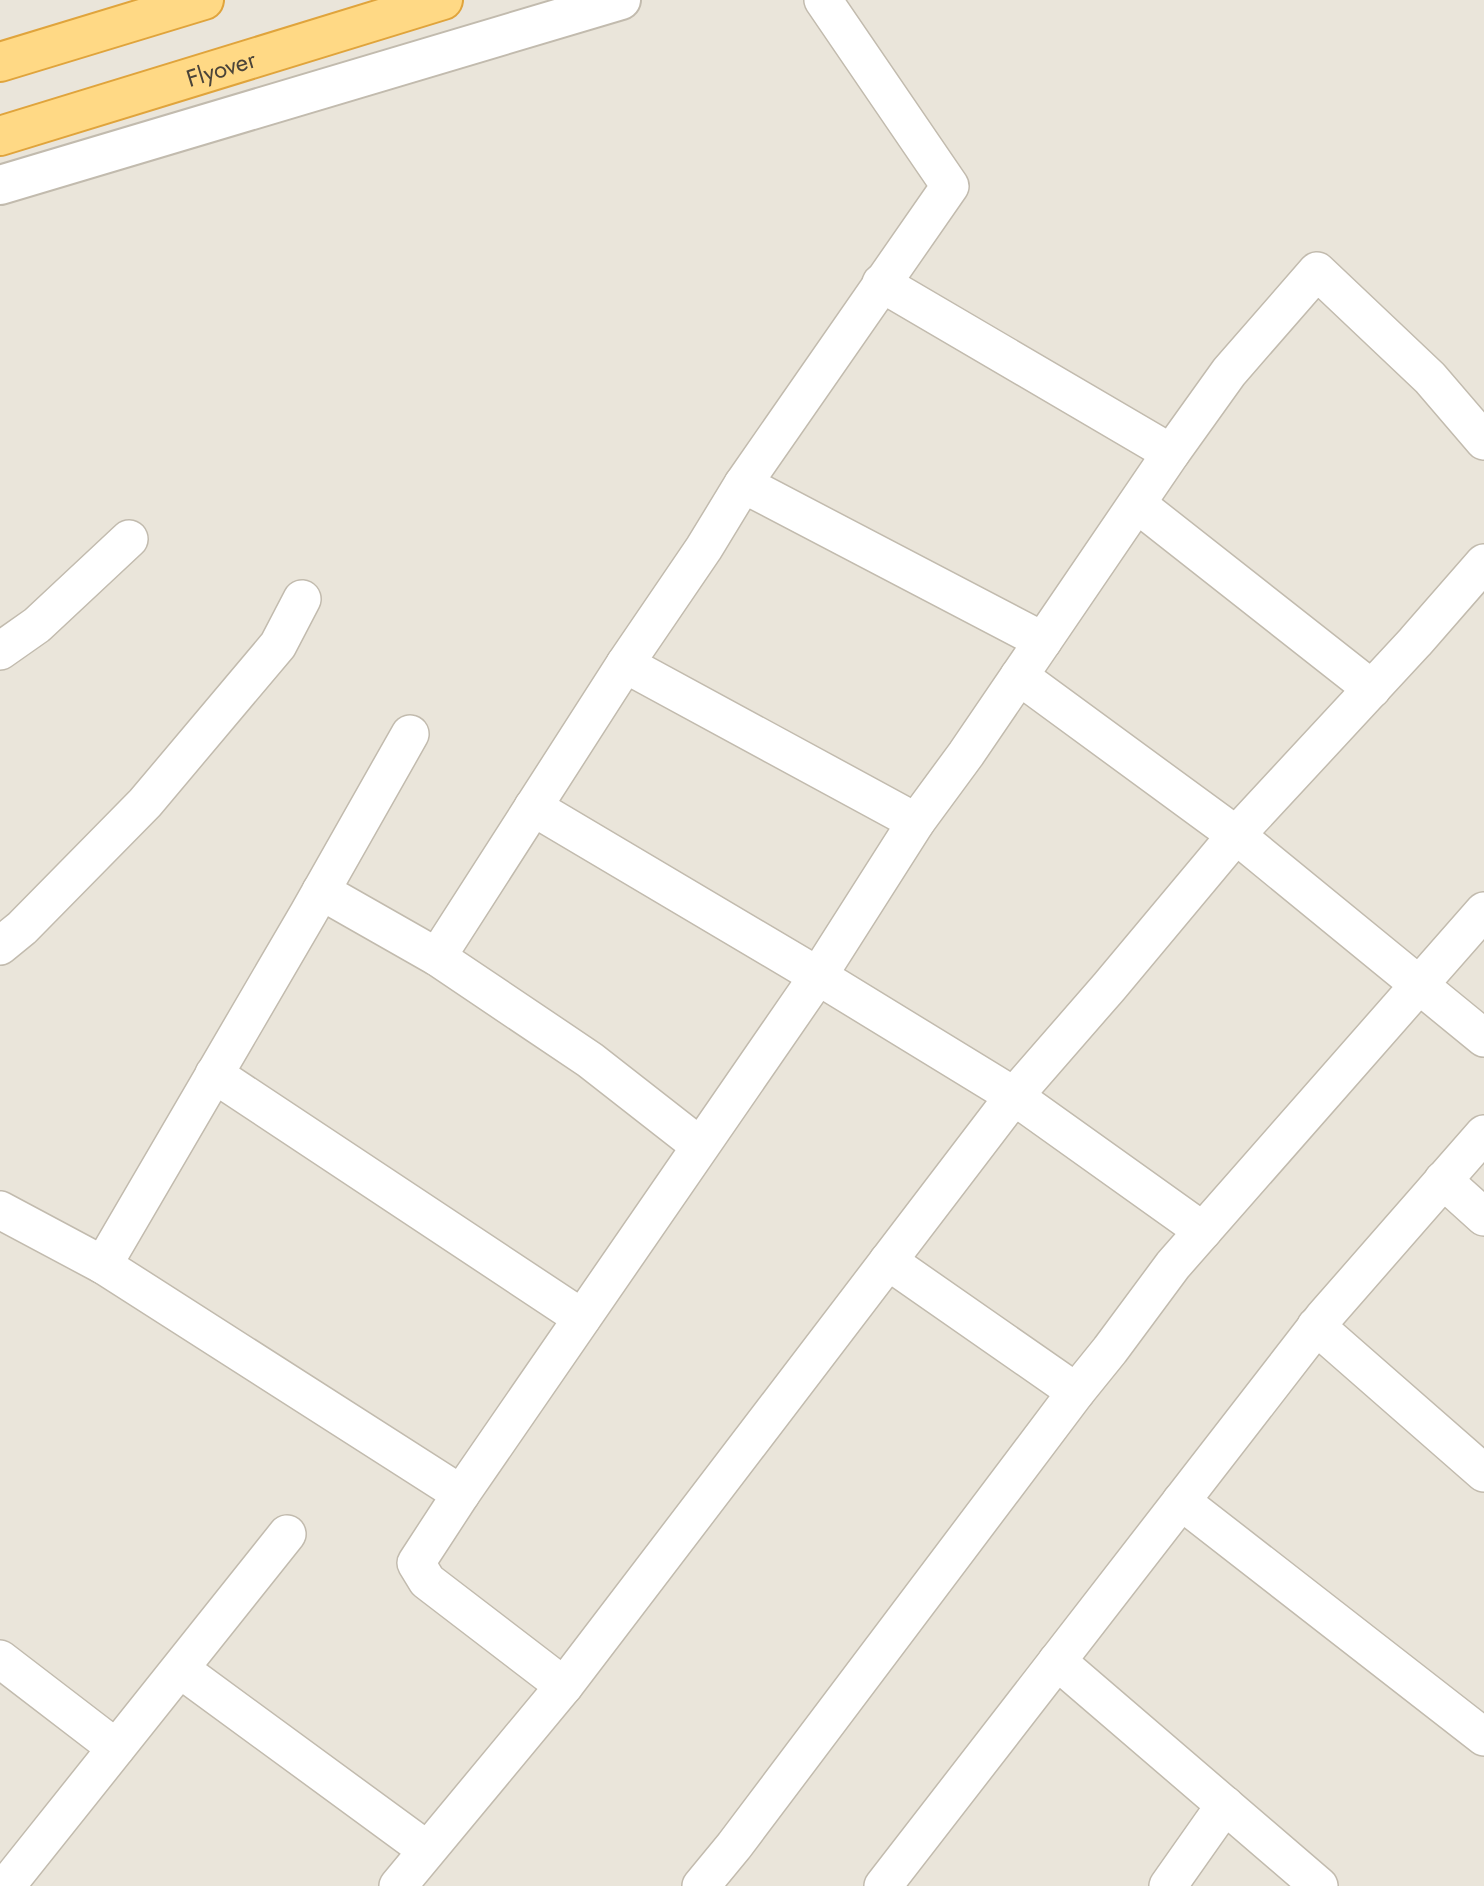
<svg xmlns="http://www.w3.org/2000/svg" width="1484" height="1886" viewBox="0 0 1484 1886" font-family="Jost,sans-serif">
<rect width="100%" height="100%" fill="#f6f3ec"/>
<rect fill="#eae5da" x="0" y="0" width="1484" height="1886"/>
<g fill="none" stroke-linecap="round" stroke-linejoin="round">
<defs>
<g id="minor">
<path d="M881,283l290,170"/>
<path d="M743,484l300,157"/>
<path d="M1137,504l235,185"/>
<path d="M0,651l37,-26 92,-86"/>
<path d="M625,664l291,158"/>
<path d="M1019,676l217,159 248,203"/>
<path d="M533,807l285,169 196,120 189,135"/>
<path d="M321,891l116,66 153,103 110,86"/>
<path d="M0,946l22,-18 123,-125 133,-158 24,-46"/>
<path d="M437,957l188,-293 79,-116 39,-64 207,-298 -127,-186"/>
<path d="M214,1074l368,244"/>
<path d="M1443,1180l41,37"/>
<path d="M0,1210l103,55 358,229"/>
<path d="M888,1261l188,131"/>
<path d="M103,1265l205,-351 102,-180"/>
<path d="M1316,1326l168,147"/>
<path d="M1181,1501l303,236"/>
<path d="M0,1659l116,89"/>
<path d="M1057,1661l262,225"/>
<path d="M180,1669l247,181"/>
<path d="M564,1686l-137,-105 -11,-18 45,-69 357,-518 98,-154 50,-68 205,-301 58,-81 88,-101 113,107 54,63"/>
<path d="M11,1880l276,-346"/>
<path d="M398,1886l166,-200 450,-590 95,-109 127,-152 179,-193 69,-79"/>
<path d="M701,1886l33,-40 342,-454 34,-42 63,-85 311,-354"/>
<path d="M883,1886l440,-568 161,-184"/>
<path d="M1168,1886l57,-81"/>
</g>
<path id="tertiary" d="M0,185l621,-185"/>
<g id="trunk">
<path d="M0,62l204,-62"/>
<path id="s1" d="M0,136l443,-136"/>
</g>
</defs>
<use href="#minor" stroke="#c2bbae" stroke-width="40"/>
<use href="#tertiary" stroke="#c2bbae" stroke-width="42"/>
<use href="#trunk" stroke="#e0a43c" stroke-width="42"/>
<use href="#minor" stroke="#fff" stroke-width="37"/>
<use href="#tertiary" stroke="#fff" stroke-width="38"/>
<use href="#trunk" stroke="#ffd985" stroke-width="38"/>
</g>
<g text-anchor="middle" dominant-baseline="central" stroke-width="6" stroke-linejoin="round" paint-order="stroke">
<g font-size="24" fill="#4b4439" stroke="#fff">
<text stroke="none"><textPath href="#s1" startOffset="231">Flyover</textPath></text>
</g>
</g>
</svg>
